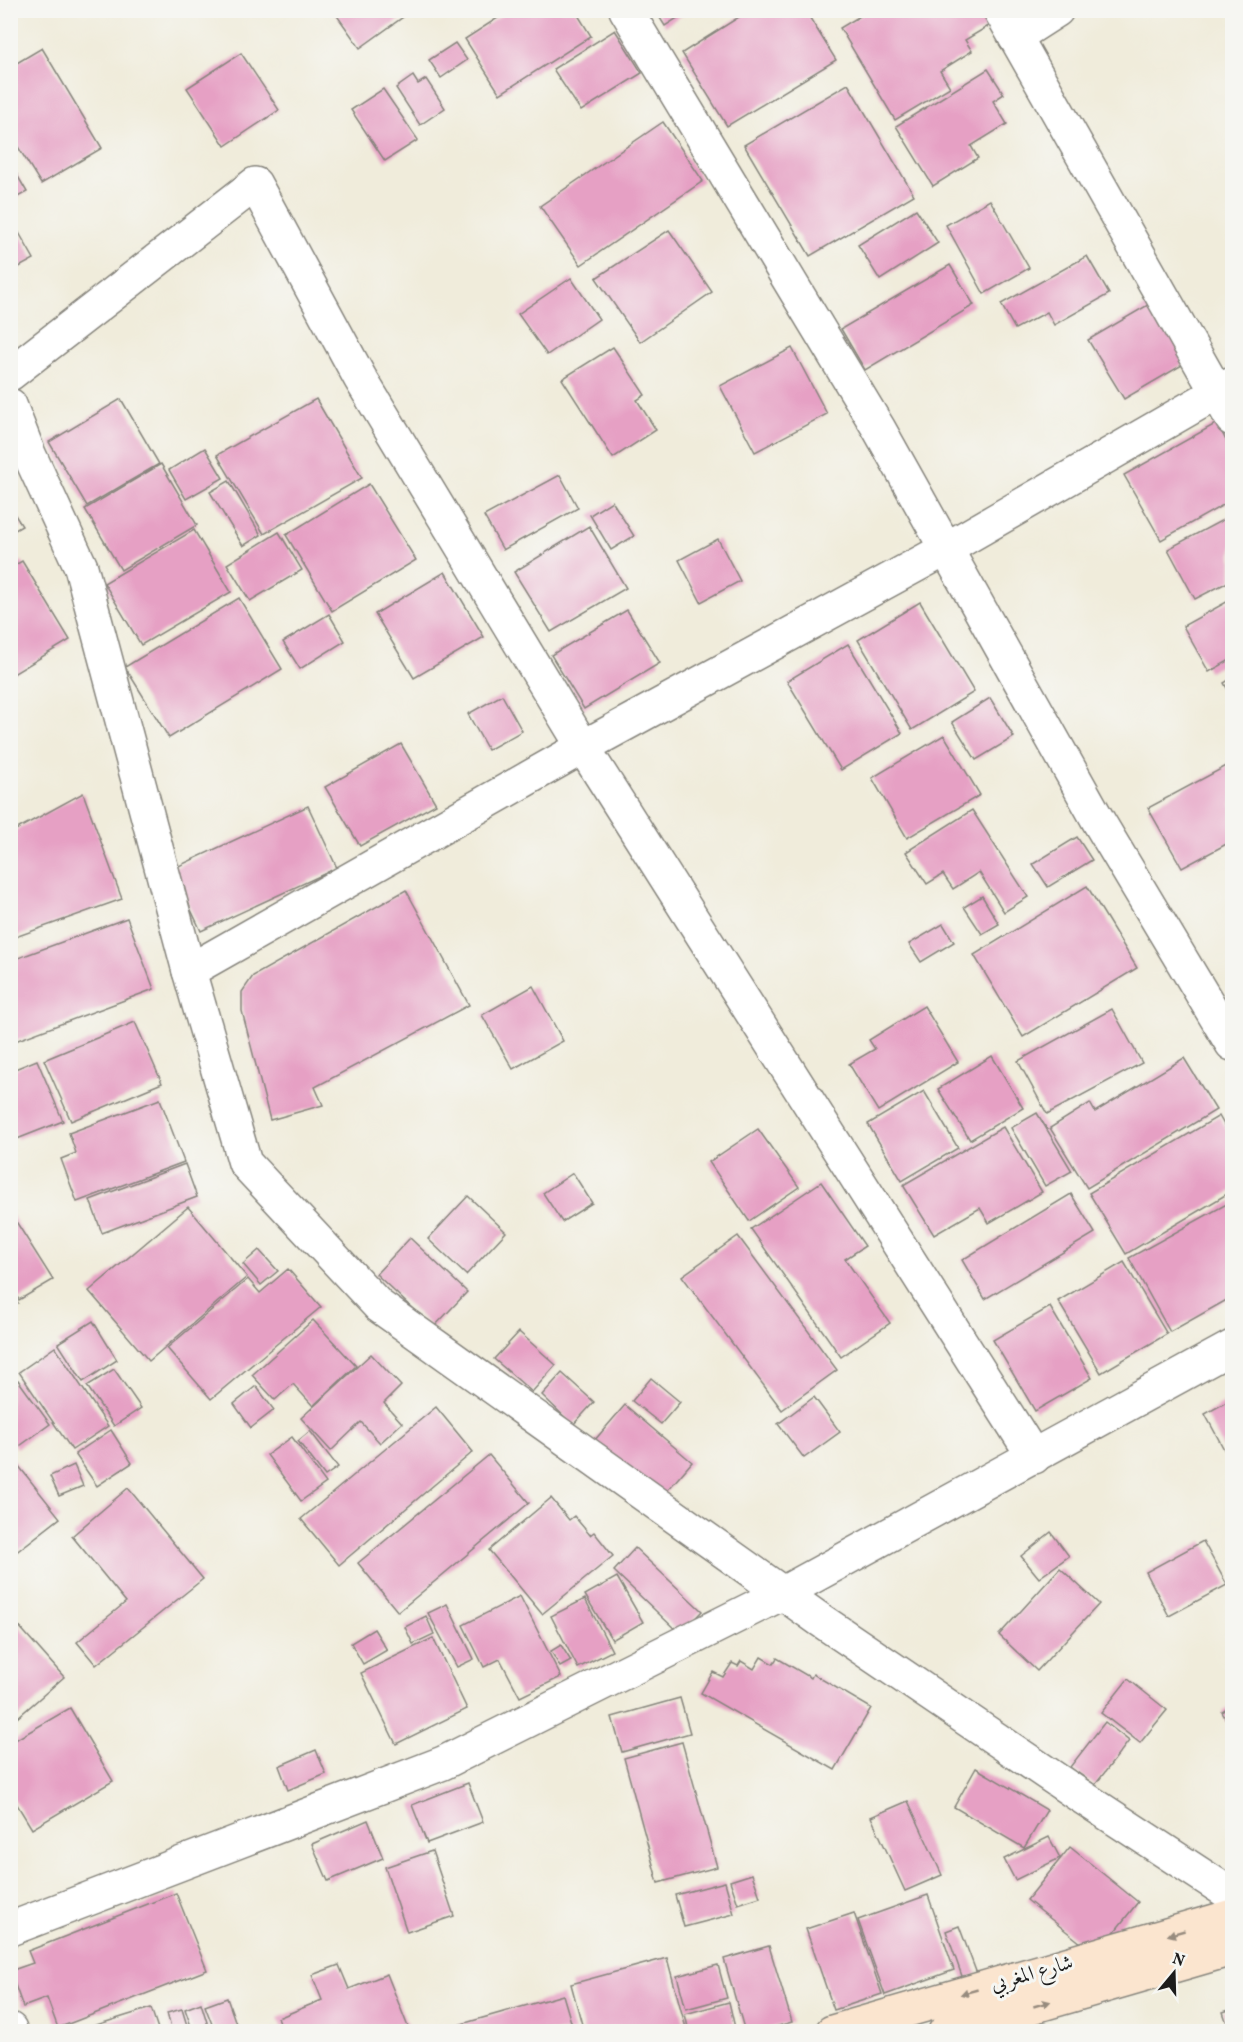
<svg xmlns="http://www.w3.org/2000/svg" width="1243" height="2042" viewBox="0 0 1243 2042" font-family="Vollkorn,Amiri,serif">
<rect width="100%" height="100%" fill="#f6f6f2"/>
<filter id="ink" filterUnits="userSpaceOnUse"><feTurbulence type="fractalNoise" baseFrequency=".0167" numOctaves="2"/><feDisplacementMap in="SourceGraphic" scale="12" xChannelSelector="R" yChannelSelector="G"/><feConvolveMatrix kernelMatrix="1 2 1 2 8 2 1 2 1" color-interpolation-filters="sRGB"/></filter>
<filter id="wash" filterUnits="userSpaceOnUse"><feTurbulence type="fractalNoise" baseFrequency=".008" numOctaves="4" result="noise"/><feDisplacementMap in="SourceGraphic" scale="24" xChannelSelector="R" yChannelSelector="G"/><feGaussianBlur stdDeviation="1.35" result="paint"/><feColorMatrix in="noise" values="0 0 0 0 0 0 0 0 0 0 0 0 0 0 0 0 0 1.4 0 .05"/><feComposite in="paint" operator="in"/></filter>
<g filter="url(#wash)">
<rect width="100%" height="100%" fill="#f0ecdb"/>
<g id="blocks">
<g fill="#e6a0c4">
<path d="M333,10h64l6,7 -43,31z"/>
<path d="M510,10h65l16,26 -91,58 -35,-55z"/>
<path d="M655,10h35l-25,16z"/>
<path d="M750,10h55l31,50 -109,66 -45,-73z"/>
<path d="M870,10h37l4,7 11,-7h61l9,14 -27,16 7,11 -32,20 10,16 -55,33 -55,-92z"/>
<path d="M615,30l27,43 -61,38 -28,-42z"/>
<path d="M455,43l12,17 -26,18 -12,-18z"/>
<path d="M42,48l60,100 -61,36 -31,-50v-67z"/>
<path d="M241,53l38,57 -54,36 -38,-58z"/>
<path d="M988,69l16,25 -11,7 14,23 -36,22 7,12 -45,28 -37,-60z"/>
<path d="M413,76l5,8 8,-5 19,29 -25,17 -24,-37z"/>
<path d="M848,84l66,111 -104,61 -66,-111z"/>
<path d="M383,89l35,51 -33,21 -34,-51z"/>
<path d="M663,122l40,59 -122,84 -41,-59z"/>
<path d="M10,163l17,29 -17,9z"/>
<path d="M990,200l39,68 -45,26 -38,-69z"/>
<path d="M916,209l22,34 -58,37 -22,-35z"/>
<path d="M669,230l43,62 -72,50 -44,-64z"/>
<path d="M18,231l16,28 -24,13v-37z"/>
<path d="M1087,256l22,38 -55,31 -7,-13 -32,17 -14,-25z"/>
<path d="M950,265l24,40 -109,65 -24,-41z"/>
<path d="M571,278l28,41 -52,36 -29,-41z"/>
<path d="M1153,302l36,59 -65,38 -36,-59z"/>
<path d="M613,347l32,48 -8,5 19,30 -43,28 -51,-79z"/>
<path d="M792,348l35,66 -72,38 -35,-66z"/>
<path d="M121,399l38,65 -72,42 -38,-64z"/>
<path d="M316,399l46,79 -98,56 -47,-79z"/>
<path d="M1217,423l15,29v48l-71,40 -37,-65z"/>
<path d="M205,448l18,30 -37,21 -17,-29z"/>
<path d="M161,464l36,61 -76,45 -36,-61z"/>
<path d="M560,475l18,33 -75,42 -19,-34z"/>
<path d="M229,481l32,54 -18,11 -33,-54z"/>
<path d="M369,484l47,76 -84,51 -46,-76z"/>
<path d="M612,501l22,35 -23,14 -21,-35z"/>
<path d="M10,507l12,19 -12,7z"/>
<path d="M1232,515v65l-37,19 -27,-50z"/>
<path d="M589,526l37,62 -75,44 -37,-60z"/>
<path d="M194,530l37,62 -90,53 -37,-62z"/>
<path d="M279,532l23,38 -52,31 -23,-37z"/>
<path d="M718,539l22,42 -39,21 -22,-42z"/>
<path d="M22,561l48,79 -60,36v-108z"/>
<path d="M445,572l39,65 -70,41 -39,-64z"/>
<path d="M239,598l43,71 -113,69 -44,-71z"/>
<path d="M1232,599v60l-23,13 -26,-46z"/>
<path d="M920,602l54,90 -62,38 -54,-90z"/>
<path d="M627,610l33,53 -76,46 -33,-54z"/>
<path d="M329,614l16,27 -45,28 -17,-27z"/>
<path d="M848,644l54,89 -61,37 -54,-89z"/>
<path d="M1232,678v19l-8,-14z"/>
<path d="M502,695l20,36 -34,19 -20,-36z"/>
<path d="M990,698l24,39 -38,23 -24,-38z"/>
<path d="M944,735l36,60 -73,43 -35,-60z"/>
<path d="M401,744l35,60 -76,42 -35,-59z"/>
<path d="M1232,763v78l-50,27 -34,-60z"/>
<path d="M83,793l39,106 -112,40v-106z"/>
<path d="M308,806l29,62 -136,63 -29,-62z"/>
<path d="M972,810l56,87 -24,15 -25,-40 -26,17 -10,-15 -16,10 -21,-32z"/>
<path d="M1077,837l15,23 -44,27 -15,-23z"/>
<path d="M1087,886l50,82 -114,69 -49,-82z"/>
<path d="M406,890l63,115 -154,82 8,18 -53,15 -28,-109v-19l11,-16z"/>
<path d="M982,896l17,28 -17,10 -18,-27z"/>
<path d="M127,918l27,71 -144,54v-82z"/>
<path d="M943,924l11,18 -33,20 -12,-18z"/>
<path d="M533,986l30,55 -50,28 -31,-54z"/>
<path d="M924,1006l34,56 -80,49 -29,-47 26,-15 -6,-9z"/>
<path d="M1112,1009l30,54 -95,51 -29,-53z"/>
<path d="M135,1022l27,61 -91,38 -27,-61z"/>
<path d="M992,1056l31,52 -53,32 -32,-51z"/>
<path d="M1184,1058l32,52 -129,78 -37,-60 40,-25 5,9z"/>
<path d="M37,1060l26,61 -46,18 -7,-15v-53z"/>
<path d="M924,1091l34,57 -56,33 -34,-57z"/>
<path d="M160,1099l24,63 -107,40 -16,-43 15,-6 -7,-20z"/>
<path d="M1037,1113l35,58 -27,15 -34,-58z"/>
<path d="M1219,1116l13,23v52l-106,63 -37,-61z"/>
<path d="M1003,1127l39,65 -53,31 -9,-15 -46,27 -31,-50z"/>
<path d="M758,1129l41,58 -50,34 -40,-59z"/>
<path d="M185,1164l12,33 -95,36 -12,-33z"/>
<path d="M573,1173l19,30 -30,19 -19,-29z"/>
<path d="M821,1182l44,64 -20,13 45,64 -49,34 -90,-128z"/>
<path d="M1071,1194l24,39 -110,66 -23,-39z"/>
<path d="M468,1196l38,36 -40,43 -38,-36z"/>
<path d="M1232,1201v96l-62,35 -41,-74z"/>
<path d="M188,1207l59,70 -98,84 -60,-70z"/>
<path d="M10,1212l43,68 -34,20 -9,-14z"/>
<path d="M738,1236l99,134 -55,40 -100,-134z"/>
<path d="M410,1238l57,54 -34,36 -57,-54z"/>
<path d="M259,1250l19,21 -17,14 -18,-21z"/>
<path d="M1124,1262l43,72 -66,39 -43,-72z"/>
<path d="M288,1269l33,38 -110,92 -44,-51 81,-69 12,14z"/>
<path d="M10,1291l8,12 -8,4z"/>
<path d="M1050,1307l42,71 -57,33 -42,-71z"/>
<path d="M313,1320l43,46 -43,40 -20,-22 -18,16 -23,-25z"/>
<path d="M93,1321l24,39 -34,22 -25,-39z"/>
<path d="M519,1332l37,33 -24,27 -38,-33z"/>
<path d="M55,1347l53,79 -36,24 -53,-78z"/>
<path d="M371,1354l30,32 -17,17 18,20 -22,20 -19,-21 -30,29 -30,-33z"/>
<path d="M114,1369l27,39 -27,18 -27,-40z"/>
<path d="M562,1373l32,29 -21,23 -31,-30z"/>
<path d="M651,1378l29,24 -19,22 -29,-23z"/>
<path d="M18,1380l32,44 -33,24 -7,-9v-54z"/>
<path d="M256,1386l18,24 -23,18 -17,-24z"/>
<path d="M814,1397l26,35 -36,26 -26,-34z"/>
<path d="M1232,1399v65l-27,-50z"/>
<path d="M625,1405l67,57 -31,36 -67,-57z"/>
<path d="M436,1407l37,45 -134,113 -38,-46z"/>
<path d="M111,1430l21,33 -35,23 -22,-32z"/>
<path d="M310,1431l28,36 -13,9 -27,-35z"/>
<path d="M292,1437l34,46 -25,18 -34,-46z"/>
<path d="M10,1455l50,63 -50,39z"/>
<path d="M489,1455l40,48 -131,109 -40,-49z"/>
<path d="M74,1465l9,21 -24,10 -9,-20z"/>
<path d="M128,1488l75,91 -107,86 -19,-23 49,-40 -54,-66z"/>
<path d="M551,1498l18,22 5,-4 16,19 4,-3 19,24 -71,58 -53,-64z"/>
<path d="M1051,1532l18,24 -30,22 -18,-22z"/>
<path d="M1203,1541l24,44 -58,31 -23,-44z"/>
<path d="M635,1548l67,63 -22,23 -66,-63z"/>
<path d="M1060,1568l39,36 -62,67 -38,-36z"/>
<path d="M617,1577l26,45 -31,18 -27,-45z"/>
<path d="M520,1596l41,81 -41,20 -20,-38 -16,8 -21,-42z"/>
<path d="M585,1599l27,52 -34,17 -27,-52z"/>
<path d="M447,1604l27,55 -17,8 -29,-54z"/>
<path d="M10,1616l54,61 -54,47z"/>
<path d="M426,1616l8,18 -21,10 -8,-17z"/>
<path d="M374,1629l13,21 -24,14 -12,-21z"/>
<path d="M433,1638l34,71 -71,35 -35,-71z"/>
<path d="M561,1645l10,16 -11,6 -9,-16z"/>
<path d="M761,1657l12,7 4,-6 34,20 2,-4 58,34 -36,62 -134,-77 12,-21 10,5 9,-14 6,3 3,-5 13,8z"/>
<path d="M1128,1679l39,31 -27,33 -39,-30z"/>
<path d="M680,1698l10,35 -68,19 -10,-35z"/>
<path d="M1232,1706v25l-10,-19z"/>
<path d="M70,1708l43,73 -81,48 -22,-36v-50z"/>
<path d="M1105,1722l24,19 -34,44 -25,-18z"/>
<path d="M682,1742l35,125 -59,16 -34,-125z"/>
<path d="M316,1750l10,24 -38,16 -9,-24z"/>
<path d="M976,1768l71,42 -23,38 -70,-41z"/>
<path d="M468,1783l15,39 -56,21 -15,-38z"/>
<path d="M908,1801l34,74 -37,16 -34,-74z"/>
<path d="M368,1820l15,38 -55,23 -16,-37z"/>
<path d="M1049,1837l11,21 -45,22 -11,-21z"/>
<path d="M1070,1847l68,55 -42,53 -69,-55z"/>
<path d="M432,1851l22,65 -47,16 -22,-65z"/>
<path d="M752,1874l8,23 -22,7 -8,-23z"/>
<path d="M725,1882l9,32 -50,13 -9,-32z"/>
<path d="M176,1893l31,77 -149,58 -11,-30 -24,9 -13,-36 23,-8 -5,-12z"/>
<path d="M928,1895l26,75 -69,25 -27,-75z"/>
<path d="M854,1913l28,81 -48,16 -28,-81z"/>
<path d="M959,1926l18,48 -14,5 -17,-48z"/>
<path d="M769,1946l23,76 -34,10h-13l-21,-73z"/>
<path d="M667,1958l20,74h-103l-13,-48z"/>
<path d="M339,1965l10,24 38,-15 23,58h-127l-5,-14 44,-18 -10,-25z"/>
<path d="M718,1965l9,33 -41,11 -9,-33z"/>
<path d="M563,1995l11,37h-137v-1z"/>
<path d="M227,1998l12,34h-24l-10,-26z"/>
<path d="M729,2002l7,30h-47l-4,-18z"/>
<path d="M201,2003l9,29h-17l-8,-23z"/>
<path d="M151,2008l8,24h-82v-1z"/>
<path d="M182,2009l7,23h-17l-5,-19z"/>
<path d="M1232,2009v23h-2l-7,-20z"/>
</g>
</g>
</g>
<g filter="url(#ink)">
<use href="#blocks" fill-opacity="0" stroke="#86847c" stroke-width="1.5"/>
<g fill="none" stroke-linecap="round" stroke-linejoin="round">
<defs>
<g id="minor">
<path d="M626,10l253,419 220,393 133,222"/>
<path d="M1000,10l232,409"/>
<path d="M1015,37l42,-27"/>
<path d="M10,374l245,-190 105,194 223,369 451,710"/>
<path d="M10,405l19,49 52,113 108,404 56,192 134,143 440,313 257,174 156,102"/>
<path d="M189,971l394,-224 363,-198 286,-165"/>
<path d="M10,1929l433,-166 340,-170 449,-246"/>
<path d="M10,2029l1,3"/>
</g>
<g id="secondary">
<path d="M832,2032l400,-116"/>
<path d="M945,2032l287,-83"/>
</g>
</defs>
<use href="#minor" stroke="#86847c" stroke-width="36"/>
<use href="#secondary" stroke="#86847c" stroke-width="36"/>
<use href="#minor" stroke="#fff" stroke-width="33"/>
<use href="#secondary" stroke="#fbe5cf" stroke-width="33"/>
</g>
<defs><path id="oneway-solid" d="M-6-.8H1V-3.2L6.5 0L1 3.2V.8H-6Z" transform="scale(1.5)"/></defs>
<g fill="#978b7e">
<use href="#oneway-solid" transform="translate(1176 1933) rotate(164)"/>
<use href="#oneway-solid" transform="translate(969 1992) rotate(164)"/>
<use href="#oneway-solid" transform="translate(1042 2004) rotate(-16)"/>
</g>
</g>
<g text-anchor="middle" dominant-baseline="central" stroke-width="6" stroke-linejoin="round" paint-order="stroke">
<g font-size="21" fill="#1c1c1c" stroke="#f6f6f2">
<text transform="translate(1032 1974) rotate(-16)">شارع المغربي</text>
</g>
</g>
<rect width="1243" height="2042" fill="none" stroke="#f6f6f2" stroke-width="36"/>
<g transform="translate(1174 1973) rotate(19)" stroke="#f6f6f2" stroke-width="4.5" paint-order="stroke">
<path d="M0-4.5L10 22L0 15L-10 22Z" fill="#1c1c1c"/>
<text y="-9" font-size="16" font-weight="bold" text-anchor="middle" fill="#1c1c1c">N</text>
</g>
</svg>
